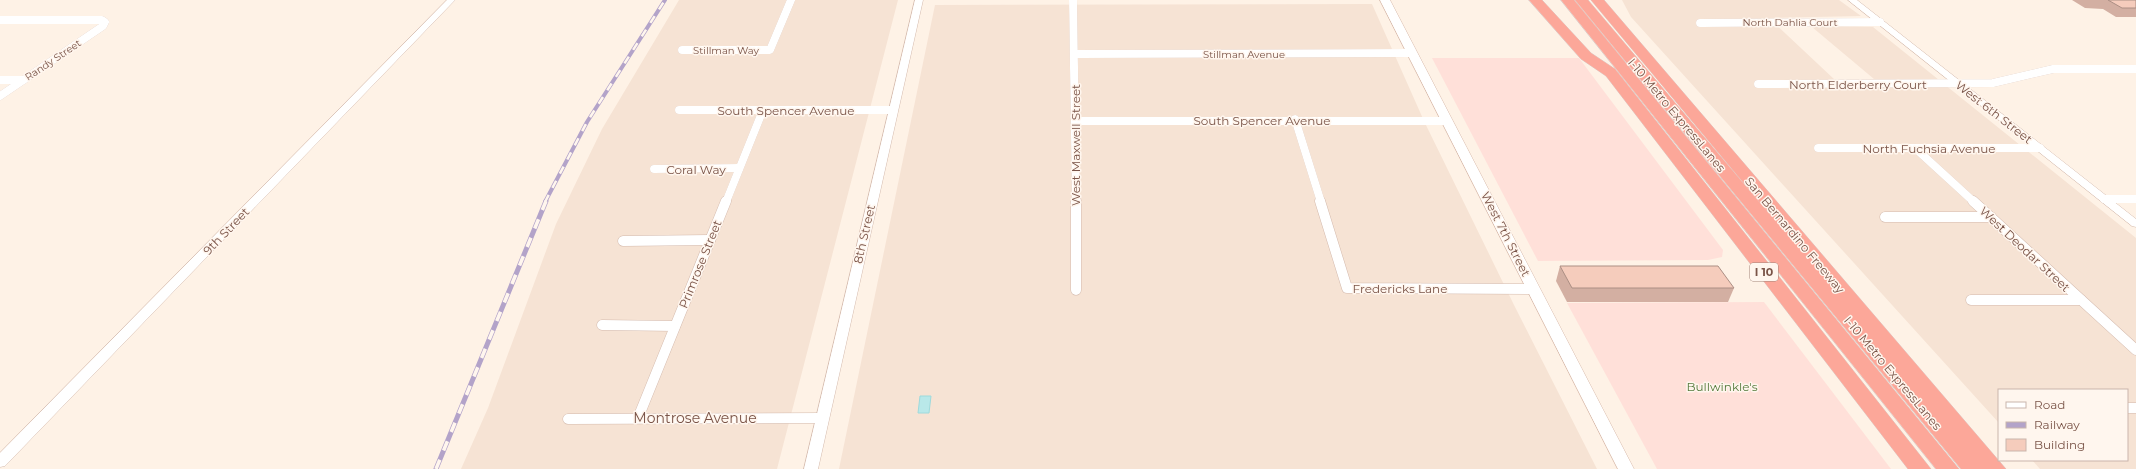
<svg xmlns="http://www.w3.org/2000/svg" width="2136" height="469" viewBox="0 0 2136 469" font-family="Montserrat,sans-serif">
<rect width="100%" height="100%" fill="#fef2e6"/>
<g fill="#f6e3d4">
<path d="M679,0h219l-121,469h-316l27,-61 68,-184 46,-95z"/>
<path d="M1622,0h217l22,16 -92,2 66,62 39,-1 -62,-52h61l263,211v231h-96l-8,-9h95v-70h-128v33l-368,-406z"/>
<path d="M1372,4l52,117 90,184 83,164h-758l96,-464z"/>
</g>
<g fill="#ffe0d9">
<path d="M1432,58h147l144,192 -1,7 -14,3 -170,1z"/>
<path d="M1764,302l127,167h-234l-90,-166z"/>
</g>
<path fill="#b9e8e9" stroke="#9edadc" d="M920,396h11l-2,17h-11z"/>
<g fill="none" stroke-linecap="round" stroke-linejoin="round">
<defs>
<g id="minor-far1">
<path d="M1073,0l3,202"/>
<path d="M0,20h102l3,2 -2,4 -103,70"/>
<path d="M1700,23l180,-1"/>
<path d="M682,50h88l21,-50"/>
<path d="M1075,54l337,-1"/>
<path d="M0,80h23"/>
<path d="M1758,84l235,-1 60,-14h83"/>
<path d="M679,110h214"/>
<path d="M1295,119l26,83"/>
<path d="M1076,121h371"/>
<path d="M1818,148h222"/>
<path d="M1915,148l59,54"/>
<path d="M654,169l85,-1"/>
<path d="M2104,199h32"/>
<path d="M726,202l37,-92"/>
</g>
<g id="minor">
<path d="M1076,201v89"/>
<path d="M1320,201l27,87 187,1"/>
<path d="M1973,201l163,149"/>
<path d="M1885,217h106"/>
<path d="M623,241l87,-1"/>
<path d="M1971,300h110"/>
<path d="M602,325l73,1"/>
<path d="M2127,408h9"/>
<path d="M638,418l88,-217"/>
<path d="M568,419l254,-1"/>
</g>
<g id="tertiary">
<path d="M447,0h8l-450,466 -5,1v-14z"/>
<path d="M915,0h8l-105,469h-14z"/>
<path d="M1848,0h9l279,219v8l-4,-1z"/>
</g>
<path id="secondary" d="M1380,0h10l244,469h-16z"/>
<g id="motorway">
<path d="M1529,0h13l49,53 24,16 316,400h-23l-302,-393 -25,-17z"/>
<path d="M1561,0h13l385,469h-23z"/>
<path d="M1575,0h13l195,230 -192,-230h13l402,469h-45z"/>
</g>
</defs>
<use href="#minor-far1" stroke="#d4baad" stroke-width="8"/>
<use href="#minor" stroke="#d4baad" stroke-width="11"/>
<use href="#tertiary" stroke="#d4baad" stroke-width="1"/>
<use href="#secondary" stroke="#d7b9aa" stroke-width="1"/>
<use href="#motorway" stroke="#dacfcc" stroke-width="1"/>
<use href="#minor-far1" stroke="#fff" stroke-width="8"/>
<use href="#minor" stroke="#fff" stroke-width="10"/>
<use href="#tertiary" fill="#fff" fill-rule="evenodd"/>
<use href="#secondary" fill="#fff" fill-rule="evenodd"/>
<use href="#motorway" fill="#fca799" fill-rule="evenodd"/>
<defs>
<path id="rail-far1" d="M545,202l42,-80 78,-122"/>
<path id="rail" d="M436,469l110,-268"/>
</defs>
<use href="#rail-far1" stroke="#b3a3c9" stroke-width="4"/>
<use href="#rail" stroke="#b3a3c9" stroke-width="5"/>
<use href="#rail-far1" stroke="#fff6ee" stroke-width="2.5" stroke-dasharray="8" stroke-linecap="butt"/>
<use href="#rail" stroke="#fff6ee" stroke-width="3.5" stroke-dasharray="10" stroke-linecap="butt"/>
</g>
<g fill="#d3afa2">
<path d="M2072,0h64v17h-20l-13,-8 -18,-1z"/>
<path d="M1560,266l174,22 -6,14h-161l-11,-21z"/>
</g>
<g fill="#f5ccbc" stroke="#ac8f84">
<path d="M2108,0h28v8h-14z"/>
<path d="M1560,266h158l16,22h-162z"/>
</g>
<g text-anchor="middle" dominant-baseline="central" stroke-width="3" stroke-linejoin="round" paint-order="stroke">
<g font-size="10" fill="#7a5448" stroke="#fff6ee">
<text x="1790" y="22">North Dahlia Court</text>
<text x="726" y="50">Stillman Way</text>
<text x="1244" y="54">Stillman Avenue</text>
<text transform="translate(53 60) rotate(-34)">Randy Street</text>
</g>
<rect fill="#fff6ee" stroke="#a2857a" stroke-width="1" x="1750" y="263" width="28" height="18" rx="3"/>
<g font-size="11" font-weight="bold" fill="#7a5448">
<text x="1764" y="272">I 10</text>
</g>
<g font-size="12" fill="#7a5448" stroke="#fff6ee">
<text x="1858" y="84">North Elderberry Court</text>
<text x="786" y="110">South Spencer Avenue</text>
<text transform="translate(1994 112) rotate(38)">West 6th Street</text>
<text transform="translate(1677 115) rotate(50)">I-10 Metro ExpressLanes</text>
<text x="1262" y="120">South Spencer Avenue</text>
<text transform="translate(1075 145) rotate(-90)">West Maxwell Street</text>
<text x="1929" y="148">North Fuchsia Avenue</text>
<text x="696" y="169">Coral Way</text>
<text transform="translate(226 231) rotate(-46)">9th Street</text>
<text transform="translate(864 234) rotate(-77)">8th Street</text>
<text transform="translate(1506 234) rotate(63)">West 7th Street</text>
<text transform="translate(1795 235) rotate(50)">San Bernardino Freeway</text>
<text transform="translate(2025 249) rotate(43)">West Deodar Street</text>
<text transform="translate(700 264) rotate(-68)">Primrose Street</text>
<text x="1400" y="288">Fredericks Lane</text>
<text transform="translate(1893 373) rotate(50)">I-10 Metro ExpressLanes</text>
</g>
<g font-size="12" fill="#567a3c" stroke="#fff6ee">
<text x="1722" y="386">Bullwinkle's</text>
</g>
<g font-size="14" fill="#7a5448" stroke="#fff6ee">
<text x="695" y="418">Montrose Avenue</text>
</g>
</g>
<rect x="1998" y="389" width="130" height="72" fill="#fff6ee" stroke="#cab5ac"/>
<rect x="2006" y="402" width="20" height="6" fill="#ffffff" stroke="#cab5ac"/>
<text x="2034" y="409" font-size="12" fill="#7a5448">Road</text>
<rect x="2006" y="422" width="20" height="6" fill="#b3a3c9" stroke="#cab5ac"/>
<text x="2034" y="429" font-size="12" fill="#7a5448">Railway</text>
<rect x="2006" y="439" width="20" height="12" fill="#f5ccbc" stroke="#cab5ac"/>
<text x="2034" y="449" font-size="12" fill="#7a5448">Building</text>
</svg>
